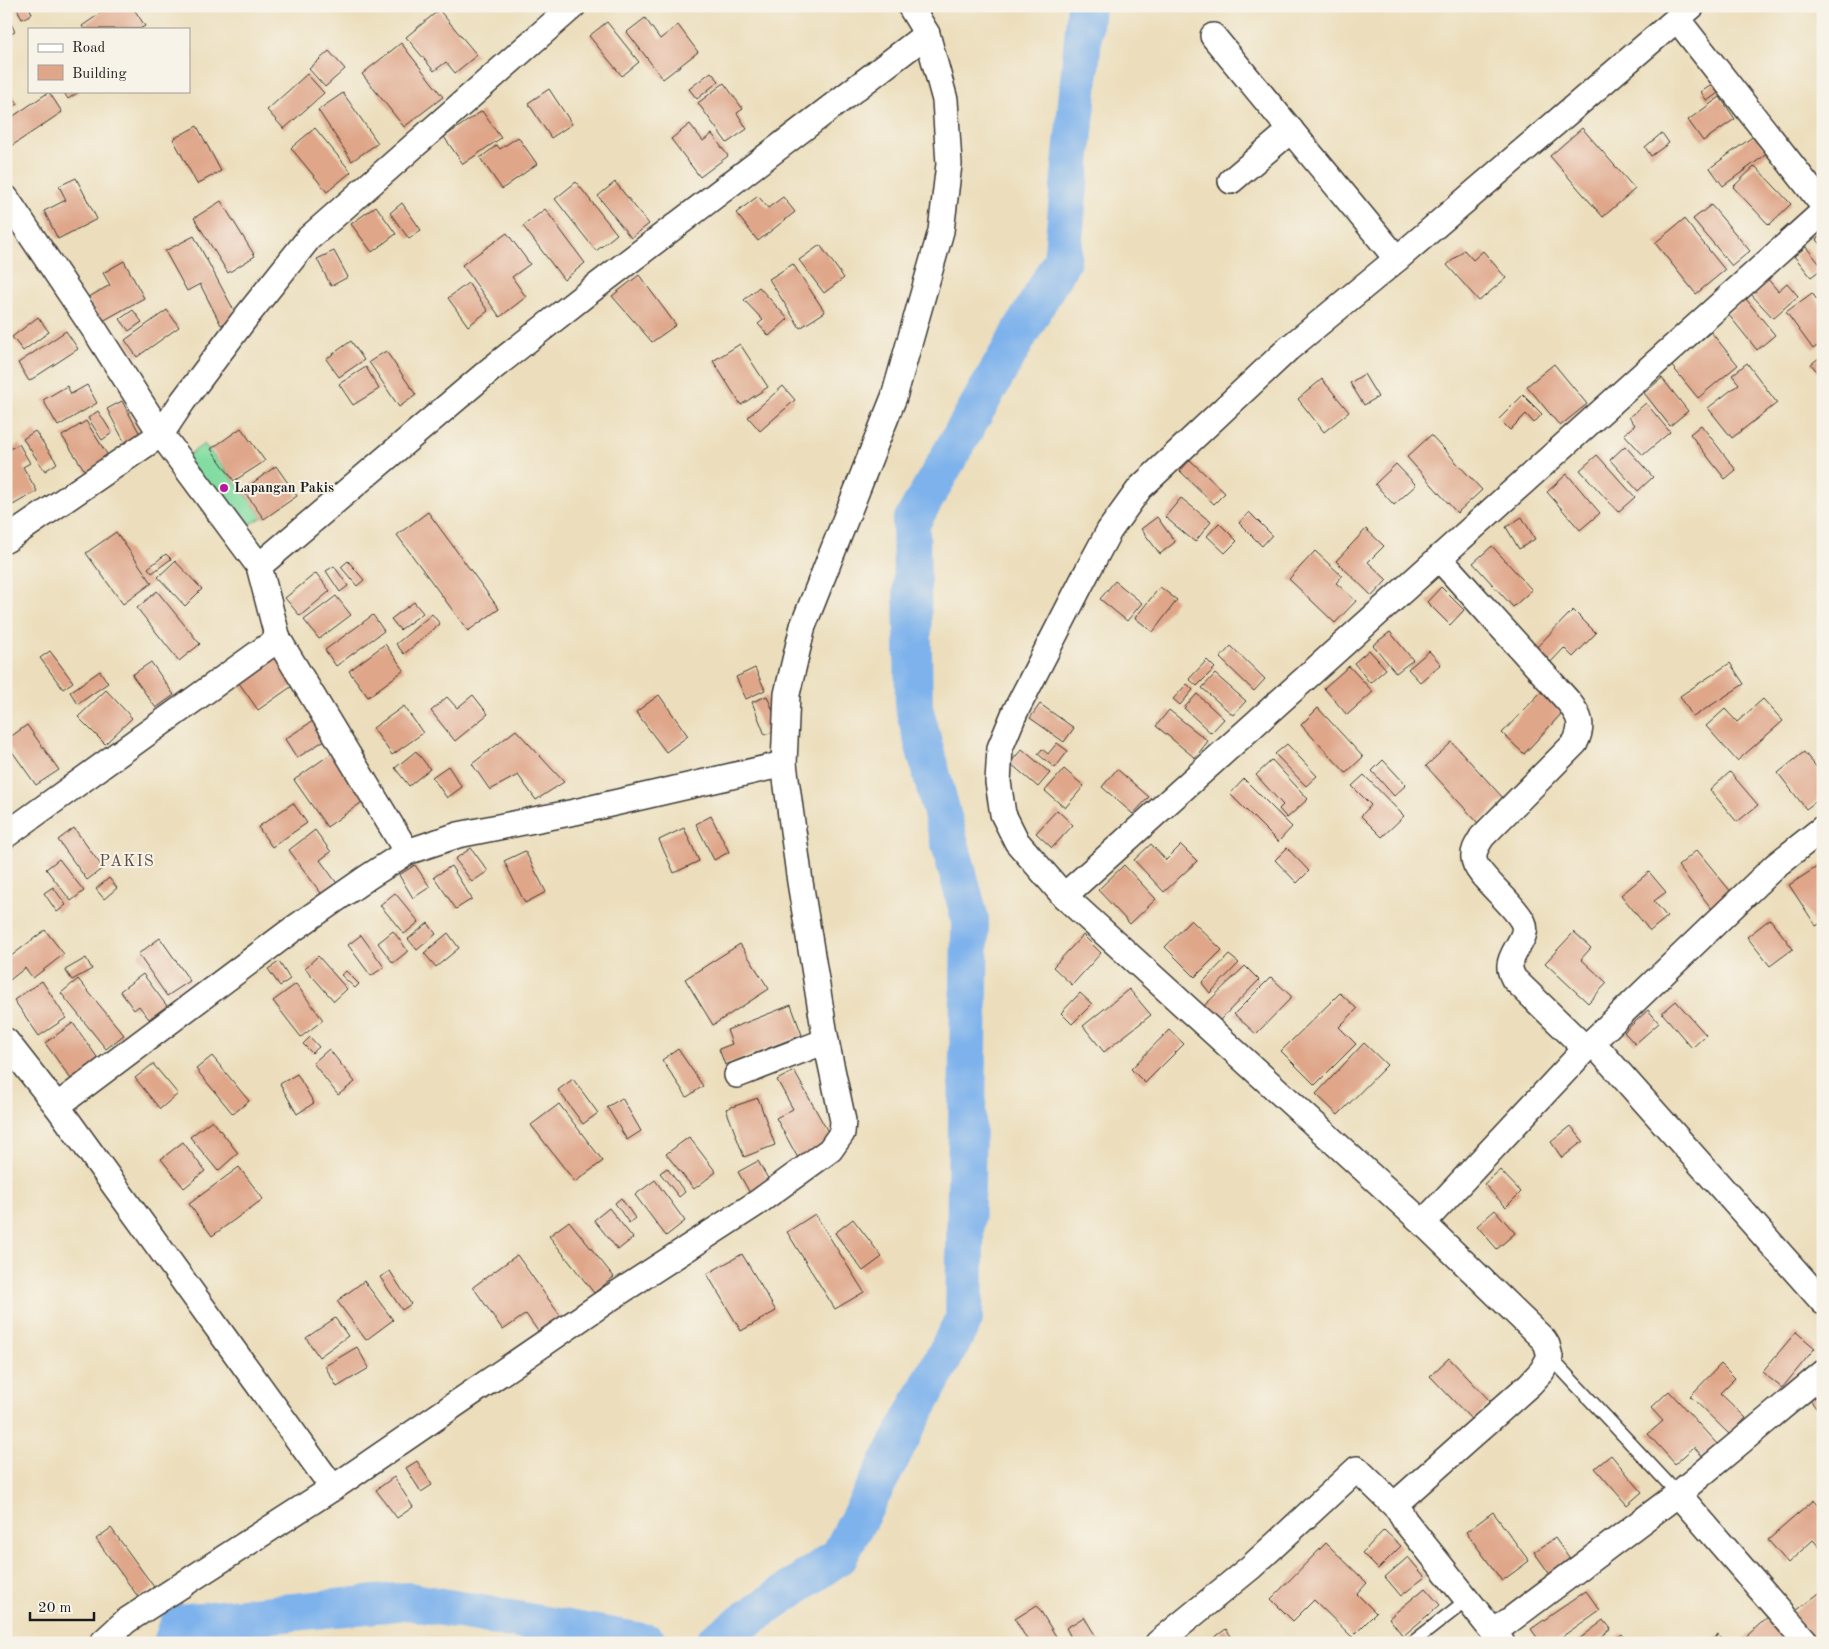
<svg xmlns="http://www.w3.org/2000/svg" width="1829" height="1649" viewBox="0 0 1829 1649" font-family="'Old Standard TT',serif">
<rect width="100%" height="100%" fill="#f7f3e8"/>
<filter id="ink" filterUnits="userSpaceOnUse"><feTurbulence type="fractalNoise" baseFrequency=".02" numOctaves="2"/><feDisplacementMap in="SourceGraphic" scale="10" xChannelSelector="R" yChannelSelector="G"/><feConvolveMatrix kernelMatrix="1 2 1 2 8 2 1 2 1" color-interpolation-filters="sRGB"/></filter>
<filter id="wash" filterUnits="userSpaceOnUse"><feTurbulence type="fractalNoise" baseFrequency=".0096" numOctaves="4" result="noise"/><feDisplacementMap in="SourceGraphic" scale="20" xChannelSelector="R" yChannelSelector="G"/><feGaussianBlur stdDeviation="1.12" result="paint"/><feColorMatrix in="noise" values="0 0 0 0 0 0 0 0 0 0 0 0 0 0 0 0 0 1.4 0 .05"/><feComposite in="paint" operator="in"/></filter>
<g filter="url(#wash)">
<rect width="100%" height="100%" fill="#ecdebc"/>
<path fill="#83dda3" stroke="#507c60" d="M204,444l59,73 -21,12 -58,-71z"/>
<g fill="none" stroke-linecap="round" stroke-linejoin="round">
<g stroke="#7eb2ec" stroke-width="38">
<path d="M172,1643l7,-20 229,-22 240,42"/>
<path d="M713,1643l126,-87 125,-237 6,-400 -56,-211 -3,-185 151,-263 24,-254"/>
</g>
</g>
<g id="blocks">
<g fill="#dfa689">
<path d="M16,6h13l3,8 -10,5z"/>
<path d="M111,6h21l13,20 -5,3h-56l-2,-3z"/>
<path d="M439,10l38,45 -22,18 -9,-11 -12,9 -28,-34z"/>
<path d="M645,18l15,21 18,-14 20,27 -35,27 -36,-47z"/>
<path d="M9,19l6,13 -9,4v-16z"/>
<path d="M607,22l32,40 -17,14 -33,-40z"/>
<path d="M401,43l42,54 -39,30 -42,-53z"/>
<path d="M329,51l16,18 -20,18 -16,-18z"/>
<path d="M711,72l8,9 -22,18 -8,-10z"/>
<path d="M307,74l17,19 -40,36 -17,-19z"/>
<path d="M1719,80l6,8 -18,13 -6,-9z"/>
<path d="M724,83l19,26 -6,4 10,16 -20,14 -29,-40z"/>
<path d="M6,86l12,18 -12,8z"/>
<path d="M549,89l23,35 -21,14 -23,-35z"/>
<path d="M63,91h17l-12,8z"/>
<path d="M49,92l13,20 -52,35 -4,-7v-19z"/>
<path d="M343,93l35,50 -26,18 -34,-51z"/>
<path d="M1720,97l15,22 -32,22 -15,-21z"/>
<path d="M482,111l19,27 -38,26 -19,-27z"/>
<path d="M690,124l13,17 9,-7 16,22 -28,21 -29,-38z"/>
<path d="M197,126l24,45 -24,13 -24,-45z"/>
<path d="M315,128l36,44 -24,20 -36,-44z"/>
<path d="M1582,128l53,61 -32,28 -53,-61z"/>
<path d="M1662,133l7,10 -18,13 -6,-9z"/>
<path d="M1755,135l13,18 -45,33 -13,-18z"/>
<path d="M518,137l19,27 -35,25 -22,-31 17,-13 3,4z"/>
<path d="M1755,166l36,38 -22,21 -36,-38z"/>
<path d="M76,178l21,41 -39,20 -14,-28 22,-11 -7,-14z"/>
<path d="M576,182l41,52 -21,17 -41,-52z"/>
<path d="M615,182l34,42 -18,14 -33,-42z"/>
<path d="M758,196l10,12 15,-11 12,15 -37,29 -22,-28z"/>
<path d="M221,201l34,55 -27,17 -34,-55z"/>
<path d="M402,203l19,27 -12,9 -19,-26z"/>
<path d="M1711,205l39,46 -18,15 -39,-47z"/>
<path d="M376,206l20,28 -24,18 -21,-28z"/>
<path d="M545,209l40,54 -21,17 -41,-54z"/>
<path d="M1684,219l41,51 -29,24 -41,-51z"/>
<path d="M507,233l23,31 -18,13 14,20 -26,20 -38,-52z"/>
<path d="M1823,233v13l-7,-7z"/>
<path d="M194,236l43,80 -16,9 -21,-41 -13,7 -22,-40z"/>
<path d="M820,245l24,33 -20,15 -25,-33z"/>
<path d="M1806,247l17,21 -12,9 -17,-21z"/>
<path d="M1464,250l9,10 10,-9 23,27 -27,23 -32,-36z"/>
<path d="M334,251l14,26 -17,9 -14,-27z"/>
<path d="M124,261l20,37 -43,24 -14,-24 23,-13 -7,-12z"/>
<path d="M793,264l32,48 -25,16 -31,-49z"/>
<path d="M639,275l37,50 -24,17 -40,-46z"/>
<path d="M1766,277l12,14 9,-8 11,13 -25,22 -24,-26z"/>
<path d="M468,283l20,28 -20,15 -20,-28z"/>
<path d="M759,287l29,32 -19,17 -11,-12 5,-4 -19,-20z"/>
<path d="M1812,293l11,15v34l-10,7 -27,-37z"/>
<path d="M1746,299l29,36 -18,15 -29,-36z"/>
<path d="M133,310l9,12 -13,9 -9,-12z"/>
<path d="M167,310l12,17 -42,30 -12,-17z"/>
<path d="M38,317l11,15 -26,19 -11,-14z"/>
<path d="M66,331l12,18 -49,32 -11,-18z"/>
<path d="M1711,332l27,33 -40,33 -27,-33z"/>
<path d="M351,341l13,19 -25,17 -13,-18z"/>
<path d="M740,344l28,43 -27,18 -28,-44z"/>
<path d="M386,351l30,44 -17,12 -30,-45z"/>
<path d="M1823,355v24l-12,-15z"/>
<path d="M1747,363l30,40 -45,35 -24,-30 31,-24 -7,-9z"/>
<path d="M1554,364l33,40 -27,22 -33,-40z"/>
<path d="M366,367l13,22 -26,16 -14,-21z"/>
<path d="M1364,374l14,23 -14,8 -14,-22z"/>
<path d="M1662,378l26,33 -18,15 -26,-33z"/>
<path d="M1322,379l27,33 -25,20 -26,-33z"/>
<path d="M87,385l10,18 -39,23 -15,-26 24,-14 4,8z"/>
<path d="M783,386l12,14 -35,31 -12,-14z"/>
<path d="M1523,395l19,19 -8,9 -8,-9 -16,16 -11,-11z"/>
<path d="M122,401l19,35 -15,9 -19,-36z"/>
<path d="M1646,403l24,29 -27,23 -19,-21 11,-9 -6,-8z"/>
<path d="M98,411l14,22 -10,7 -14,-22z"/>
<path d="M86,421l24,38 -23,15 -25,-38z"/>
<path d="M1701,425l35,45 -11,9 -35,-45z"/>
<path d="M241,428l24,33 -31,20 -23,-32z"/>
<path d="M35,431l22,32 -12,8 -22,-32z"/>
<path d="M1431,435l51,55 -25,23 -50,-56z"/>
<path d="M19,444l11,19 -7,4 14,24 -24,14 -7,-12v-42z"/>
<path d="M1625,446l28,31 -15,14 -28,-31z"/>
<path d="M1597,455l38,42 -17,15 -38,-42z"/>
<path d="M1190,460l35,33 -11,11 -34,-33z"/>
<path d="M1396,464l20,21 -22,20 -19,-21z"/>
<path d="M276,466l21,30 -33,23 -21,-29z"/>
<path d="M1567,474l33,39 -20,17 -33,-38z"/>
<path d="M1181,498l30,24 -16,20 -30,-25z"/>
<path d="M428,512l71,97 -31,22 -71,-96z"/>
<path d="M1249,512l23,23 -10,11 -23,-23z"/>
<path d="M1157,517l18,25 -15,12 -19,-25z"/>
<path d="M1522,517l13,22 -16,10 -13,-22z"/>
<path d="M1219,523l18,18 -12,12 -18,-17z"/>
<path d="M1366,529l18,17 -16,16 19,18 -15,16 -36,-35z"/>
<path d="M116,532l36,51 -29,21 -37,-51z"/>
<path d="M1492,546l40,44 -19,17 -40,-44z"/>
<path d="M1315,551l27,25 -6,7 20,18 -21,22 -46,-44z"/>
<path d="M166,554l5,5 -19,14 -4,-5z"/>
<path d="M175,561l27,28 -17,17 -27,-29z"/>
<path d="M348,561l16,19 -7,6 -16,-19z"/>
<path d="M334,566l14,20 -8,6 -14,-21z"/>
<path d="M316,573l14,18 -30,25 -15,-18z"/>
<path d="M1115,581l27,22 -15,18 -27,-22z"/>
<path d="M1160,587l17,13 -24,32 -18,-14z"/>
<path d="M1441,587l23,23 -14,15 -23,-23z"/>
<path d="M157,591l43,53 -21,17 -42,-53z"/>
<path d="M336,596l15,19 -32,24 -15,-19z"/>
<path d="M414,602l9,11 -23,17 -9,-11z"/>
<path d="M1573,610l23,23 -23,24 -9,-9 -17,18 -15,-14z"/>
<path d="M432,614l8,10 -36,30 -8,-10z"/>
<path d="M373,615l11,16 -48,35 -11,-16z"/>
<path d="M1390,632l23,28 -17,13 -23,-28z"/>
<path d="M385,644l19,26 -36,27 -19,-26z"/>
<path d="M1231,646l34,33 -11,12 -34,-33z"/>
<path d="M1369,650l17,19 -16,14 -16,-20z"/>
<path d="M50,651l23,31 -10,7 -23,-31z"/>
<path d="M1429,651l12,13 -21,18 -12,-13z"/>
<path d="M279,655l19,27 -40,28 -19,-27z"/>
<path d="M1207,660l8,8 -18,18 -8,-7z"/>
<path d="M151,662l23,33 -18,13 -24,-33z"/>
<path d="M1730,663l14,21 -51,33 -13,-21z"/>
<path d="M1349,666l24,26 -26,23 -23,-27z"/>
<path d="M755,668l10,22 -19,9 -10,-22z"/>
<path d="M100,671l8,12 -30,21 -8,-12z"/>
<path d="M1215,674l31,27 -13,14 -31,-27z"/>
<path d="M1187,684l6,6 -13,15 -7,-6z"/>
<path d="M106,690l26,28 -27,26 -27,-27z"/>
<path d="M1541,692l21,21 -38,41 -22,-21z"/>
<path d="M1197,694l27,25 -13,14 -27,-25z"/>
<path d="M473,695l15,19 -33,27 -24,-30 16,-14 10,11z"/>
<path d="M659,695l29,41 -22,16 -30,-40z"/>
<path d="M767,696l13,33 -15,6 -13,-33z"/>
<path d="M1763,699l20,22 -46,40 -31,-35 19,-17 12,13z"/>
<path d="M1040,704l34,24 -10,14 -34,-24z"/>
<path d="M404,706l19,27 -31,22 -19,-27z"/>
<path d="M1318,708l45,49 -17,16 -45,-48z"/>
<path d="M1169,710l39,31 -13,17 -39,-32z"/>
<path d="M316,719l12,19 -31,20 -12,-19z"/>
<path d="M27,725l32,45 -23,15 -30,-42v-3z"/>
<path d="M516,730l48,52 -28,18 -18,-25 -28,15 -18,-26z"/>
<path d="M1452,742l52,57 -26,24 -52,-57z"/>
<path d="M1057,743l11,8 -13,17 -17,-14 4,-5 6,5z"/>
<path d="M1287,744l30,32 -11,10 -31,-32z"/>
<path d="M1022,749l28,24 -12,14 -28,-24z"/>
<path d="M416,751l14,18 -21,17 -14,-18z"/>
<path d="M1804,752l19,23v21l-17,13 -28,-36z"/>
<path d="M332,753l33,47 -38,27 -33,-47z"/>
<path d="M1272,760l36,39 -21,19 -8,-9 4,-4 -27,-30z"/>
<path d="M1383,760l23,25 -12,11 -22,-25z"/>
<path d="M448,766l14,21 -15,11 -15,-21z"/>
<path d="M1064,769l20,17 -19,22 -20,-17z"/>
<path d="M1117,769l32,28 -16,17 -31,-27z"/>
<path d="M1730,772l28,33 -21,17 -27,-32z"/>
<path d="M1364,775l40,41 -22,21 -21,-21 10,-11 -19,-19z"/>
<path d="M1244,779l48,48 -14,15 -48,-48z"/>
<path d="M293,803l14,20 -35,24 -14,-20z"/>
<path d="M1057,810l16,15 -21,23 -16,-15z"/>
<path d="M711,816l18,36 -15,8 -18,-36z"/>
<path d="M74,828l29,40 -16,12 -29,-40z"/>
<path d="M684,828l15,33 -25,12 -15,-33z"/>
<path d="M315,830l16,22 -11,8 21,29 -15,11 -37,-50z"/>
<path d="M1151,844l15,16 15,-15 16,16 -33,31 -30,-32z"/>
<path d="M471,848l17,23 -16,11 -17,-23z"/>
<path d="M1287,848l22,23 -12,12 -22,-23z"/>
<path d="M1697,850l35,43 -20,16 -34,-43z"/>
<path d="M525,851l21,41 -21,11 -21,-42z"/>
<path d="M59,859l25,32 -13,10 -25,-32z"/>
<path d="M1823,863v59l-7,4 -27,-41z"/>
<path d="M415,865l15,22 -17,11 -14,-23z"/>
<path d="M1124,865l32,34 -26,25 -32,-34z"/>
<path d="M451,866l21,33 -16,10 -22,-32z"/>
<path d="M1649,872l17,20 -12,9 13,16 -17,14 -29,-36z"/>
<path d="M109,878l8,10 -13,11 -8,-10z"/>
<path d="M53,887l13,18 -9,7 -13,-19z"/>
<path d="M395,893l24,29 -15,12 -24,-29z"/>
<path d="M1770,919l23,30 -23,17 -23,-29z"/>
<path d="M1191,920l31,30 -27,27 -30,-30z"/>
<path d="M428,923l8,11 -19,16 -9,-11z"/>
<path d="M45,930l19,24 -31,24 -8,-10 -19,15v-23z"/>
<path d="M393,931l15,20 -15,12 -15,-20z"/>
<path d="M1574,932l17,16 -10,11 26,24 -19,20 -43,-40z"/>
<path d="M448,933l11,15 -23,19 -12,-14z"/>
<path d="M361,935l23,32 -13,9 -23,-31z"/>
<path d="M1083,935l18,18 -29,32 -19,-18z"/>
<path d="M160,938l30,43 -23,15 -29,-42z"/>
<path d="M740,944l29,45 -56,36 -28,-46z"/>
<path d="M1229,955l10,8 -29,30 -8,-10z"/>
<path d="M318,956l29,33 -13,12 -29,-33z"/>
<path d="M86,958l6,11 -20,11 -7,-10z"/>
<path d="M279,962l11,17 -10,7 -12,-17z"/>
<path d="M1245,966l14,14 -40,41 -15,-15z"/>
<path d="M346,971l13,13 -4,4 -14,-13z"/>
<path d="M143,974l24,32 -18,13 -10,-13 -5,4 -14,-19z"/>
<path d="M1271,977l21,20 -36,37 -22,-20z"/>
<path d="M78,979l46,56 -18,14 -45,-56z"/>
<path d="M42,981l24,37 -27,18 -25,-36z"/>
<path d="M296,984l27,36 -22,17 -28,-36z"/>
<path d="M1129,989l22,26 -47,37 -21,-26z"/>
<path d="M1080,993l12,11 -20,20 -11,-11z"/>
<path d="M1340,993l17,16 -18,18 17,17 -41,41 -34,-34z"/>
<path d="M1676,1001l30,34 -14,13 -30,-35z"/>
<path d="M791,1005l11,30 -77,30 -6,-16 13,-5 -5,-14z"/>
<path d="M1648,1010l11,13 -24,21 -11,-12z"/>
<path d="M73,1023l31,44 -28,19 -31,-43z"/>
<path d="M1169,1030l15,14 -39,39 -14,-14z"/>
<path d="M310,1037l9,10 -7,6 -9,-9z"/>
<path d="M1364,1043l23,22 -49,50 -22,-21z"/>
<path d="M329,1049l26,33 -17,13 -25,-32z"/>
<path d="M678,1049l25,37 -16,11 -25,-37z"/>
<path d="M212,1056l37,45 -16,13 -37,-45z"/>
<path d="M153,1064l25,30 -18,15 -25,-31z"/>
<path d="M794,1071l38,68 -34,19 -22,-40 17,-9 -16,-29z"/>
<path d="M297,1074l17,29 -17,11 -17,-30z"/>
<path d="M573,1079l25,34 -15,11 -25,-34z"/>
<path d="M622,1098l19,33 -14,9 -20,-33z"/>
<path d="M758,1098l17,47 -31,12 -18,-48z"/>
<path d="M559,1104l44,57 -28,21 -44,-57z"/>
<path d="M212,1120l26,33 -20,18 -28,-34z"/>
<path d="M1571,1126l12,15 -21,17 -11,-16z"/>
<path d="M689,1137l27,35 -22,17 -28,-35z"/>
<path d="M183,1142l22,29 -21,17 -23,-29z"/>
<path d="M758,1161l12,21 -20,11 -12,-21z"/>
<path d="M239,1167l24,32 -51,37 -23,-32z"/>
<path d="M667,1168l18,24 -6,5 -19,-24z"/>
<path d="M1500,1170l21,22 -15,15 -22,-23z"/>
<path d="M655,1180l30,41 -19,15 -31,-41z"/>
<path d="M621,1198l14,20 -6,5 -14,-20z"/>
<path d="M609,1208l24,30 -15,12 -24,-30z"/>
<path d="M1495,1210l20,23 -18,16 -20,-23z"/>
<path d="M815,1214l49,78 -29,17 -48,-77z"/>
<path d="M853,1219l29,38 -19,14 -28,-38z"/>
<path d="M569,1221l45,56 -20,16 -45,-57z"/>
<path d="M742,1254l34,57 -35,20 -34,-57z"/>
<path d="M517,1255l47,66 -22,16 -16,-23 -23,16 -30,-43z"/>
<path d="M390,1271l21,33 -9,6 -22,-33z"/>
<path d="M364,1281l29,39 -27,20 -29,-39z"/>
<path d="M335,1318l13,18 -29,21 -13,-19z"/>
<path d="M1796,1332l19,16 -33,40 -20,-16z"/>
<path d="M357,1347l12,21 -32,19 -12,-21z"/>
<path d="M1449,1358l42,44 -19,18 -42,-44z"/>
<path d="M1721,1364l14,14 -15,15 26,25 -16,17 -40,-39z"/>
<path d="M1823,1383v33l-16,-19z"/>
<path d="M1669,1391l48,53 -14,13 -9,-10 -19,17 -27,-30 15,-13 -12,-13z"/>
<path d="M1611,1455l31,37 -15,13 -32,-37z"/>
<path d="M417,1461l15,24 -11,7 -15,-24z"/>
<path d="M394,1477l19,30 -16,11 -21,-28z"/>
<path d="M1814,1500l9,11v40l-10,-11 -25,23 -20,-23z"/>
<path d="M1493,1512l36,49 -27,20 -36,-49z"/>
<path d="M111,1528l43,59 -15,11 -43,-59z"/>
<path d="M1384,1530l17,16 -23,23 -16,-16z"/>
<path d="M1555,1538l16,23 -20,15 -17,-24z"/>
<path d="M1326,1543l41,40 -10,11 19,19 -24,24 -38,-37 -21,21 -22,-22z"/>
<path d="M1408,1557l17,20 -24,19 -16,-19z"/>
<path d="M1425,1588l15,17 -37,31 -14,-18z"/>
<path d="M1823,1590v53h-8l-23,-29z"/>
<path d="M1586,1591l14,19 -47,33h-12l-10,-14z"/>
<path d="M1037,1605l23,38h-31l-14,-24z"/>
<path d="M1770,1615l25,28h-56z"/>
<path d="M1084,1617l16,26h-26l-8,-15z"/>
<path d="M1604,1620l7,9 -17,14h-20z"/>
<path d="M1226,1629l10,14h-29z"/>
<path d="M1622,1634l7,9h-18z"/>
<path d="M1718,1635l6,8h-15z"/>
</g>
</g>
</g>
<g filter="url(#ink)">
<use href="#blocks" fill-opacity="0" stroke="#3b3934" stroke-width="1"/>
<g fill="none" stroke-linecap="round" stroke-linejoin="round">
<defs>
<g id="lane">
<path d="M1550,1357l128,137"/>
<path d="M1412,1643l55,-43"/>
</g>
<g id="street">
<path d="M1677,19l146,186"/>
<path d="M1213,36l184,223"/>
<path d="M1231,181l60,-51"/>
<path d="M6,198l90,134 65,102 98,132 19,73 129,213"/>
<path d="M1823,212l-759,684 359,327 169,-181 183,-176 48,-38"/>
<path d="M6,540l155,-106 22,-33 63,-84 63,-79 264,-232"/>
<path d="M1439,558l129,143c12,15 16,24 7,42l-93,94c-4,7 -9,13 -8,21 0,16 40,45 49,64 7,14 -12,29 -13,43 -1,5 2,10 4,14l72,70"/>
<path d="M259,566l231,-196 100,-79 337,-257"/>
<path d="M6,835l272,-196"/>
<path d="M1064,896l-47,-54 -14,-28 -5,-32 2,-34 15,-36 71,-138 23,-43 31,-43 148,-139 109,-90 295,-253"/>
<path d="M6,1041l51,65 276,382"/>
<path d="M1592,1042l231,260"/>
<path d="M737,1075l89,-34"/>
<path d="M57,1106l232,-174 79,-55 39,-25 51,-17 117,-23 209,-48"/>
<path d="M1678,1494l129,149"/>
<path d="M1398,1509l3,-10 129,-115 12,-13 8,-14 -3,-12 -3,-5 -121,-117"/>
<path d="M1494,1632l184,-138 145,-121"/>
<path d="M102,1643l24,-22 207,-133 279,-191 145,-94 73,-53 12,-17 1,-12 -17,-80 -26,-159 -16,-118 3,-70 16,-68 91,-229 47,-166 8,-67 -4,-64 -18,-66 -17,-28"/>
<path d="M1158,1643l93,-76 106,-98 41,40 7,12 97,122"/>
</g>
</defs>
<use href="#lane" stroke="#3b3934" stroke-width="15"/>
<use href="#street" stroke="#3b3934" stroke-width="28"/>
<use href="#lane" stroke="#fff" stroke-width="12"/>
<use href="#street" stroke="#fff" stroke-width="25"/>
</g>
</g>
<circle fill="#b5179e" stroke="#f7f3e8" stroke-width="2" cx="224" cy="488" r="5"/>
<g text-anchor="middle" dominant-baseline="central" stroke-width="4" stroke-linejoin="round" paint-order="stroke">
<g font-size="14" font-weight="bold" fill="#1c1c1c" stroke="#f7f3e8" text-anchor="start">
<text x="234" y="488">Lapangan Pakis</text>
</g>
<g font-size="16" letter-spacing="1" fill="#604c42" stroke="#f7f3e8">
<text x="127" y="862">PAKIS</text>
</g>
</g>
<rect width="1829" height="1649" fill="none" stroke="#f7f3e8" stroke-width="25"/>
<rect x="28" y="28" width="162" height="65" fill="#f7f3e8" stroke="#9f9d96"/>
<rect x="38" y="44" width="25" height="8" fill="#ffffff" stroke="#9f9d96"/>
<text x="72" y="52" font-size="15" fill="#1c1c1c">Road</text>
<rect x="38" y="65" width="25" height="15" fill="#dfa689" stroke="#9f9d96"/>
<text x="72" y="78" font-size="15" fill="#1c1c1c">Building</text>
<path d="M30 1612v8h64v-8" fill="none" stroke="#1c1c1c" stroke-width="2.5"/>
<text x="38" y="1612" font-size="15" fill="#1c1c1c" stroke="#f7f3e8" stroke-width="4" paint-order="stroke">20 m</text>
</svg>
